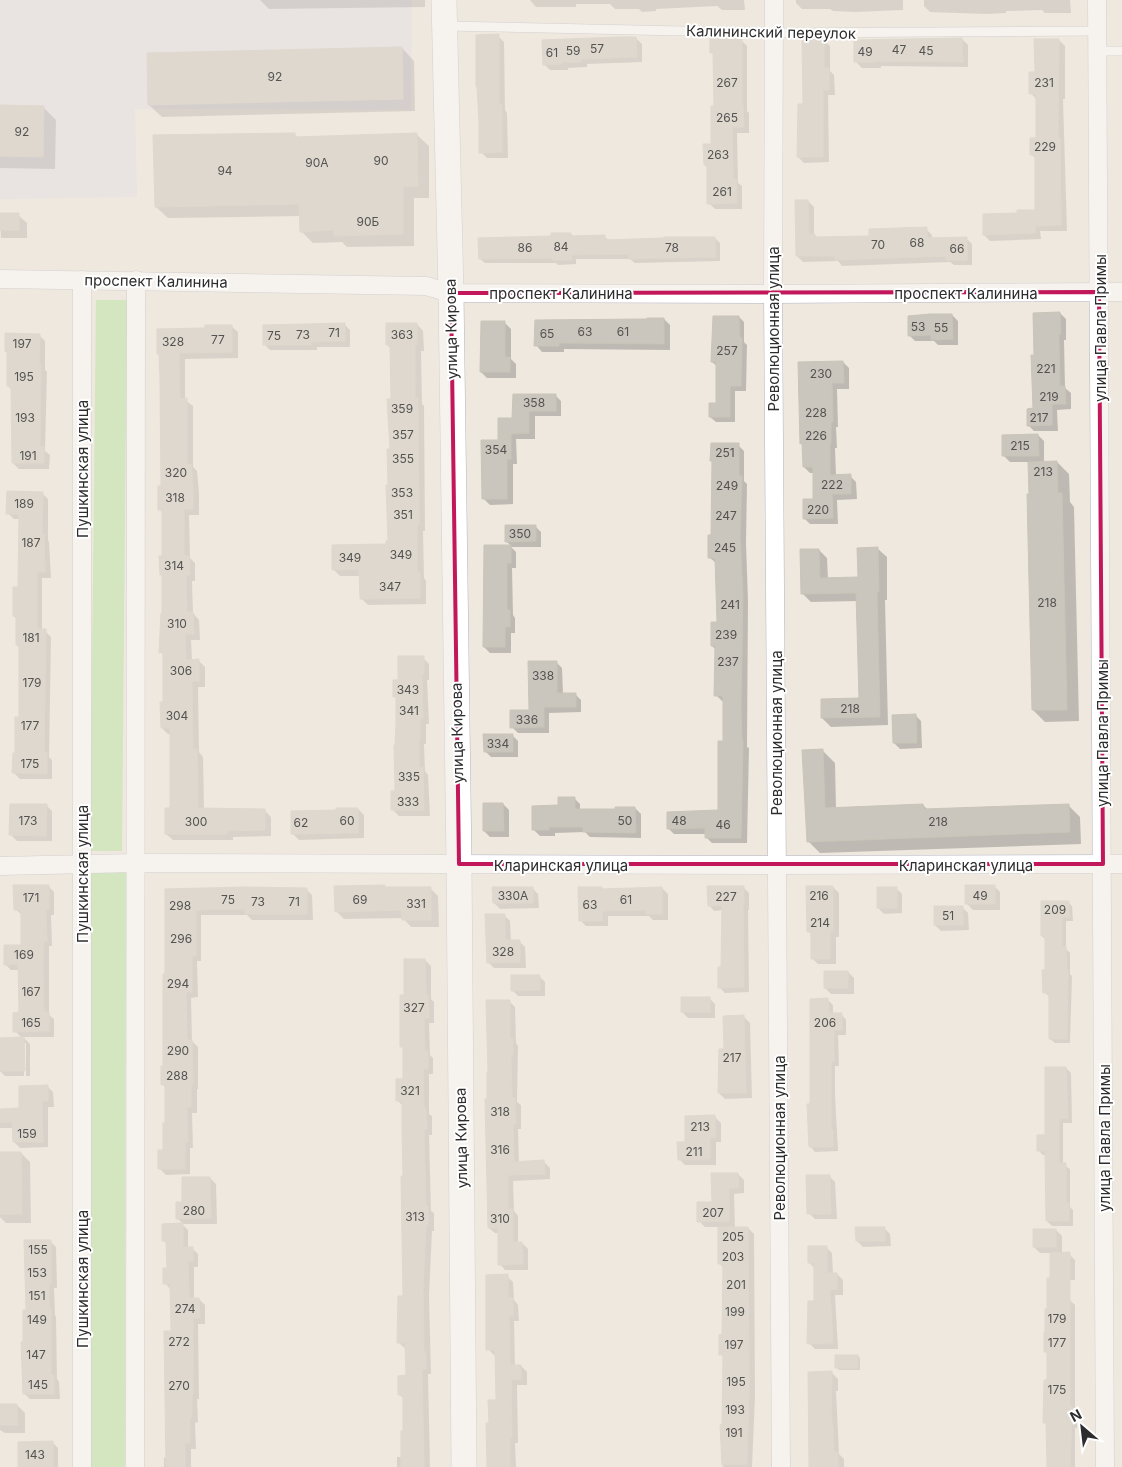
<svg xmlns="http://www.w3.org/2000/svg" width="1122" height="1467" viewBox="0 0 1122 1467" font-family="Inter,sans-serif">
<rect width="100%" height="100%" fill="#eee8df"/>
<path fill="#e2dfe7" d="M0,0h412l-1,110 -276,-1 2,88 -137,2z"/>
<g fill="#b1e59b">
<path d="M96,300h31l-5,551h-32z"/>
<path d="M126,871l-1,596h-35v-594z"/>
</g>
<g fill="#0003">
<path d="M260,0h165v7l-156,2z"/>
<path d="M530,0h214l1,10h-23l-5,-4 -61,3v2l-14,1 -3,-3h-24l-5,-5h-34v3h-40z"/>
<path d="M796,0h107v10l-48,2 -22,-1 -3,-2h-28l-6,-6z"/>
<path d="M924,0h146l1,13h-26l-3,-3 -36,1v2l-19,1 -57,-2 -6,-6z"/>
<path d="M498,36l6,6 1,68 2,3 1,45h-21l-6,-6z"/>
<path d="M636,38l6,6v18l-55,2v3l-19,1v2h-18l-6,-6z"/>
<path d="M962,39l6,6v22l-87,-1v2h-19l-6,-6z"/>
<path d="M741,40l6,6v65l2,2v20h-12l1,50 4,3v23h-27l-6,-6 -1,-35 -3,-3 7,-20 3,-38 -1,-52 -3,-3z"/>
<path d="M824,40l6,6v25l4,4 1,20h-7l1,67 -25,1 -6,-6 6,-51z"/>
<path d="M1059,40l6,6v53h-2l4,132h-27l1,8 -51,2 -6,-6 34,-21 18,-3v-52l-5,-5 6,-15v-39l-6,-7 5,-20z"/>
<path d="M402,48l12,13 1,50 -253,6 -13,-12z"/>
<path d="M0,106l43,1 13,13 -1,49 -55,-1z"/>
<path d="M294,134l5,4 118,-3 12,11v52h-15v48l-67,1 -5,-5 -29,1 -11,-11 -1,-16 -133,2 -12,-11z"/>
<path d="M808,201l6,6v28l4,3 52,-1 56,-8 6,6v4l34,-1 6,6v21h-18l-4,-3 -108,4 -4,-5 -35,1 -6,-6z"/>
<path d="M0,215h18l9,8v15h-26z"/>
<path d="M571,234l3,3 30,-1 5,5 106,-3 5,5v18l-85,2 -5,-4h-54v5l-18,1 -2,-2h-71l-5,-4 73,-22z"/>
<path d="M1060,313l6,6v21h-2l1,48 6,5v16l-14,1 1,21h-24l-6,-6 6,-15 1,-54z"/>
<path d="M952,315l6,6v24h-20l-4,-4h-19l-6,-6z"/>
<path d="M739,317l5,5v20l3,3 -1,46h-11v31h-19l-6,-5 8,-13v-37l-6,-5z"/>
<path d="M664,319l6,6v25l-106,-1v3h-22l-6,-7z"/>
<path d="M505,323l6,6v30l5,5v14h-29l-6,-6z"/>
<path d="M344,324l6,6v17h-33v3h-47l-6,-6z"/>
<path d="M417,324l6,7 1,20h-3l1,53 2,2 1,125h-2l1,47 2,3v23l-58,1 -7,-7v-22h-21l-7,-7 54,-24 2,-3v-55l4,-87 -1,-51 -5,-4z"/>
<path d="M231,326l7,6v26l-53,1v41l8,6v61l4,4 2,22v22h-10l1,43 5,5v18h-3l1,32 6,7 1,20h-9l1,21h7l6,6v20h-7l1,65 4,5 1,52 60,1 7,7v19l-38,1v3h-60l-7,-6 6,-25 -1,-75h-3l-6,-6 2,-25v-47l-3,-4 2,-38v-37l-2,-3 2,-17v-44l-4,-4 4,-22 -3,-132 -2,-2 48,-24z"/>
<path d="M39,335l6,6v29l2,2 -2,79 5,4 -1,14h-30l-6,-6 -1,-73 -4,-4v-32l-2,-3z"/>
<path d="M843,362l6,6v21h-12l1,38h-2l1,21h-2l1,28h14l6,6 1,17 -20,1 1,24h-28l-6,-6 11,-18 -1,-27h-4l-6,-6v-22l-2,-2 -3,-80z"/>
<path d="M555,395l6,6v15h-26v23h-19l1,25h-4v40l-23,1 -6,-6 30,-79z"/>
<path d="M1038,435l6,6v22l13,-1 12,12 1,28 4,5 5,214 -34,1 -12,-12 -3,-248h-20l-6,-6z"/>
<path d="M738,445l6,6v30l3,3 -1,59 2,58 -1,146 2,1 -2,95h-35l-6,-6v-3h-32l-6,-6 51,-17 5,-69 1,-41h-3l-6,-6v-45l-4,-4 6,-22 -2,-61 -7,-6 4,-20z"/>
<path d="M42,493l6,6v41l1,2 2,36h-9v53h3l6,6 -2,120 3,3v19h-32l-6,-6 6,-55v-70l-3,-3v-26l-3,-3 5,-28 1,-69h-6l-6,-6z"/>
<path d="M535,526l6,6v15h-30l5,5v16h-4l1,47 2,3v15h-4v20h-21l-6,-6 1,-100 26,-1 -5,-5z"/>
<path d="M878,549l9,8v43h-2l3,125 -57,2 -9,-9 38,-18 -2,-99 -47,1 -9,-9 17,-43 8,8 1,21 31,-1z"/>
<path d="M423,658l6,6v16h-2l2,44h-3v20h-2l1,27 3,4 2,41h-31l-6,-6 3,-18 1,-93 -2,-2 4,-16z"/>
<path d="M556,662l6,6 1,26h12l6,6v12l-32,1v20h-31l-6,-6 18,-16z"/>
<path d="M915,715l6,6 1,27 -22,1 -6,-6z"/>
<path d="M512,735l6,6v16h-27l-6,-6z"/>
<path d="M823,751l12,12 1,45 87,-3 5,5 140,-5 12,12 1,27 -261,9 -12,-12z"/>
<path d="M574,798l6,6v6h36l19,-2 6,6v24l-51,-1 -5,-5 -30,1v3h-15l-6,-6 25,-23z"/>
<path d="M503,804l6,6v27h-19l-6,-6z"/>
<path d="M46,805l6,6v30h-35l-6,-6z"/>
<path d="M358,809l6,6v23l-65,2 -6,-6z"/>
<path d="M48,886l6,6v23h-3l1,31h-3v69l5,4v18h-31l7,7v32h-4v-33h-3l1,33h-19l-5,-5v-32l22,-1 -7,-7 5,-17v-44h-9l-6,-6 18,-18 -1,-31 -7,-6z"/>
<path d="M994,886l6,6v18h-27l-6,-6z"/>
<path d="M743,887l6,6v17h-1l1,82 -24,1 -6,-6 3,-19 1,-58 -9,1 -5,-6z"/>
<path d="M833,887l6,6v44h-3v27h-18l-6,-6v-23l-4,-4z"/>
<path d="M430,888l8,8 1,31h-28l-8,-9 -59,1 -8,-8z"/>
<path d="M532,888l6,6 1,14 -39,1 -6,-6z"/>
<path d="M602,888l1,2 59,-2 6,6v26h-15l-4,-4h-41v10h-22l-6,-6z"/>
<path d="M896,888l6,6v19l-18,1 -6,-6z"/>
<path d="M306,889l6,6 1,25h-61l-5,-5h-46v46h-4l1,36 -7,1 1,43 6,6v42h-1v24h-5l1,35h-3v26l-24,1 -6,-6 4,-18 2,-27v-36l-4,-4 2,-16 3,-93 -1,-84z"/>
<path d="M1068,902l4,4 1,15h-7v28l4,4v21l2,2 -2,67h-15l-5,-4v-42l-6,-5 2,-21v-31l-4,-4z"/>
<path d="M962,907l6,6 1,17 -28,1 -6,-6z"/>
<path d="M504,915l6,6 1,20h8l6,6 1,21h-32l-6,-6z"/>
<path d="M425,960l6,6v33l3,3v21h-5l1,32 3,3v16h-4v40l3,2v19h-3l2,76 3,2v18h-2l-3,65 2,78h-3l2,93h-33v-10h5l2,-25v-33l-5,-5 8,-17 -1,-28 -7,-6 5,-46v-119l-1,-72 -5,-5 7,-21 -1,-31 -2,-3 4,-49z"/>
<path d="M848,972l6,6v16h-23l-6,-6z"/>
<path d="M539,976l6,6v14h-27l-6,-6z"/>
<path d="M709,998l6,6v14h-27l-6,-6z"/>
<path d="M828,1000l5,5v9h8l5,6v15h-8l1,31h-4v28l3,57 -23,1 -5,-6 1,-41z"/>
<path d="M509,1001l6,6 1,36 2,3 -1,56 4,3v24h-3l1,34 25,-1 6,6v11l-37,2 1,30 4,5v27h4l6,6v21h-23l-5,-6 -1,-31h-4l-6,-5 -1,-128z"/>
<path d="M744,1017l6,6 2,75 -27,1 -6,-6z"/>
<path d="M1066,1068l5,5 1,50h-9v41l7,5v38l3,3v16h-21l-5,-5v-66h-4l-5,-5 8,-14z"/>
<path d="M47,1086l6,6 1,15h-6v40l-28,1 -6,-6v-14h-14v-18l21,-1z"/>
<path d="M715,1117l6,6v19h-5v23h-31l-6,-6z"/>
<path d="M0,1153h21l9,9 1,61h-25l-6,-6z"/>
<path d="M738,1174l6,6v13l-10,1 1,34h13l6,6 1,162 -3,71h-29l-1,-41h2v-68l-3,-4 2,-18 1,-68 -5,-5v-36h-14l-6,-6z"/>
<path d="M829,1176l6,6 2,37h-22l-6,-6z"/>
<path d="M210,1178l6,6 1,40h-34l-6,-6 7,-15z"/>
<path d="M182,1224l6,6v18h4l6,6v13h-4v32h5l6,6v19h-7l1,75h-2l1,23 -3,1 1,26h-5v18h-27v-9l4,-1 4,-125 -1,-42 -6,-7 3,-13 -1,-26 -3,-3z"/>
<path d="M884,1228l6,6 1,12 -28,1 -6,-6z"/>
<path d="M1056,1230l6,6v18h7l6,6v20l-18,1 -6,-6v-22h-11l-6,-6z"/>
<path d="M50,1241l6,6 1,41h-3l1,27 1,2 1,62 2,3 1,17h-30l-6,-6v-50l3,-32z"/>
<path d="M826,1247l6,6 1,21h4l6,6v15h-8l3,54h-23l-6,-6 6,-41v-33l-5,-6z"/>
<path d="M507,1276l6,6 1,18 4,5 1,16h-5l1,45h6l6,6v13h-10l1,58h-3l1,24h-28l2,-42 7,-24 -1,-46h-2l-6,-6z"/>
<path d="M1069,1299l6,6v107l2,2v14h-2v39h-28v-41l-3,-4 4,-40v-28l-3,-3z"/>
<path d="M858,1356l2,2v12h-21l-2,-2z"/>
<path d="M832,1373l6,6v12h-2l3,63 5,5v8h-33z"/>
<path d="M17,1405l8,8v20h-20l-5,-3v-24z"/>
<path d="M52,1442l6,6v19h-39z"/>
</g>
<g fill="#cac6bd" stroke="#cac5b8">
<path d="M499,34v71h3v47l-23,1v-32l-2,-34h-1v-52z"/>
<path d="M619,37h17l1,20 -56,2v3h-19v2l-19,1 -1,-25z"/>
<path d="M710,38l32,1v66h1l1,22h-12l1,52h3l1,24 -30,1v-39h-3l-1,-21h8v-38h3l-1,-53h-3z"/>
<path d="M962,38l1,24 -87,-1v1h-22v-22z"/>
<path d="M802,39h22v29h5v22h-6v67h-26l1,-53h5z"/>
<path d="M1034,39h25l-1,99h2l1,87 -26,1v7l-52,2v-21l34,-1v-3h18v-55h-5v-17h6v-44h-7v-22h6z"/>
<path d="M402,47l1,52 -255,6 -1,-52z"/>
<path d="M0,105l44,1 -1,51 -43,-1z"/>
<path d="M295,133v4l122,-4 1,53 -15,1v47l-69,2v-6l-34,2 -1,-28 -144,3 -2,-72z"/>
<path d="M795,200h13l1,34h6v3l54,-1v-7l58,-2v11l40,-1v23h-21v-4l-111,4v-4h-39z"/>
<rect x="0" y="213" width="19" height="17"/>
<path d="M551,233h20v3l34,-1v5l59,-2v-1h51l1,20 -87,2v-5l-58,1 1,5h-20v-2l-73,1 -1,-21 73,-2z"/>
<path d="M1060,312l1,22h-2l1,52h5l1,18h-14v21l-25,1v-17l6,-1 -2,-53h3l-1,-42z"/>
<path d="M930,314h22l1,25 -22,1v-5l-23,1v-20z"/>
<path d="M713,316h26l1,22h2l-1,48h-11v31h-21v-14h7v-41h-5z"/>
<path d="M647,318h17v26l-105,-1v3h-25l1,-26 112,-1z"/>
<path d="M481,321h24v36h5v15h-30z"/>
<path d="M345,323v18l-34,1v3h-48v-20z"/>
<path d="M386,323h31v22h-2v53h3l1,127h-2v48h3v25l-60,1 -1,-30 -27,1v-25l54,-1v-3h2l-2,-56h2l-1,-36h3l-3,-50h4l-1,-54h-4z"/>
<path d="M205,325h27v27l-53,1 1,46 7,-1v66h4l2,21v24h-9v47h5l1,19h-4l1,37h6l1,22h-9l1,26 13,-1v22h-7l1,68h4l1,59 67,1v21l-38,1v3h-62v-26h5v-80h-9l-1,-26h3v-50l-4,1 2,-40h1v-38h-2l-1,-19h3v-46h-4v-24h3l-1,-109 -1,-23h-2v-25l48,-1z"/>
<path d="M5,333l35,1 -1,31h2l-1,82h4v16h-32l-1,-77h-4v-34l-2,-1z"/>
<path d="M843,361l1,22h-12l1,39h-2v21h-1v32l21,-1v20h-19l1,24 -30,1v-20h10v-32h-10l-1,-24 -2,1 -2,-82z"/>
<path d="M513,394h43v17h-27v22l-18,1v25h-4v40h-25l-1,-59h17v-22h14z"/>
<path d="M1038,434l1,22h-37v-21z"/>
<path d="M711,443h28v33h3l-2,60 3,58 -2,114 1,33h1l-2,97h-36v-10l-38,1v-17l51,-2v-69h5v-45h-9l1,-50h-4v-24h6l-2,-64h-7v-23h3l1,-74h-2z"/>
<path d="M1057,461l1,32h4l5,217h-35l-5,-216h2l-1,-32z"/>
<path d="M7,491l36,1 -1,42h2l1,38h-8v57h9l-2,124h3v21l-35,-1 1,-20h2v-36h4v-72h-3v-28l-3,-1v-29h5l1,-73h-13z"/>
<path d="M505,525h31v16l-31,1z"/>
<path d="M484,545h27v18h-4v47h3v17h-5v20h-22z"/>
<path d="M878,547l1,45h-2l3,125 -59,1v-19l38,-1 -3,-105 -55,1 -1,-45h19l1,29 38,-1 -1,-29z"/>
<path d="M398,656h26v18h-2l1,44h-3v21h-1v29l4,-1 1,43h-33v-19h4l-1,-46h1l1,-22v-26h-3v-17h5z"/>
<path d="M528,661h29v32h19v14h-32v20l-34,1v-18h19z"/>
<path d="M916,714l1,29h-24l-1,-28z"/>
<path d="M483,734h30v18h-29z"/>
<path d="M823,749l2,59 98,-4 1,5 145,-5 1,28 -263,10 -5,-92z"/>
<path d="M558,797h17v12h40v-2h20l1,26 -53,-1v-5h-34v3h-17v-24l26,-1z"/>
<path d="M483,803h20l1,28h-21z"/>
<path d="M10,804h37l-1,32 -37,-1z"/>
<path d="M336,808h22v25l-67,1v-23l45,-1z"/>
<path d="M13,885h36v24h-3l1,32h-3l-1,23 1,48h5v19l-36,1v-19l6,-1 -1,-48 -14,1v-20h17v-35h-7z"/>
<path d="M385,885v2h46v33h-29l-1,-10 -66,2 -1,-26z"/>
<rect x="965" y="885" width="30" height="19"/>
<path d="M707,886h37v19h-1l1,82 -26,1v-21h3l1,-62 -14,1z"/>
<path d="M806,886h27v45h-3v28h-19v-27h-4z"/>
<path d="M245,887l62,1v26h-62v-5l-49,1v46h-4v36h-6l1,48h5l1,44h-2v23h-4l1,35h-3v27h-27v-19h5v-27h2v-39l-4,1v-19h2v-92h2v-85z"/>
<path d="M492,887h41v16h-40z"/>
<path d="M578,887h24v2l60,-2v27h-16v-4l-44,1 1,10h-24z"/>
<rect x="877" y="887" width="20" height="21"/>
<path d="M1041,901h28v16h-7v30h4l1,23h1l-1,69h-18v-46h-6l-1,-23h3v-34h-4z"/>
<rect x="934" y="906" width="29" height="19"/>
<path d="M485,914h20v26h15v22l-33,1z"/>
<path d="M404,959h21l1,36h2l1,23h-5l1,33h3v18h-5l1,40h2l1,20h-3l2,77h2v19h-2l-3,64 1,64h2v16h-4l2,98h-23v-36h2v-36h-5v-19l8,-1 -1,-32h-8l1,-47h5l-2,-120h2l-1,-46v-29h-6v-22h7v-32h-3v-52h4z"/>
<rect x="824" y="971" width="24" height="17"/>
<path d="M511,975h29v15l-29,1z"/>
<rect x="681" y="997" width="29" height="15"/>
<path d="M828,998l1,15h13v17h-8v31h-3v69h2v17h-24l-2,-43h3v-105z"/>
<path d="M486,1000h24v39h3v16h-2l1,43h3l1,26h-3l1,38 30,-2 1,14 -37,1v34h5v33h9l1,22 -25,1v-37h-10l-3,-129h2v-27h1z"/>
<path d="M744,1015l2,78h-28l1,-44h5l-1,-33z"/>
<path d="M24,1037l1,34h-25v-33z"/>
<path d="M1045,1067h21l2,51 -9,1v44h7v40h3v18h-23l-1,-70h-8v-16h8z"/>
<path d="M48,1085v16h-6l1,41h-30l-1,-20h-12v-13l19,-1v-22z"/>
<path d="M715,1115l1,22h-6v22l-32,1 -1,-18h8v-26z"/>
<path d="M0,1152h21l1,62h-22z"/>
<path d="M711,1173h27l1,15h-10v33l-32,1v-20h15z"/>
<path d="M806,1175h24l1,39h-24z"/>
<path d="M182,1177h28l1,41 -35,1v-17h6z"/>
<path d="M183,1223v24h10v14h-5l1,37h10l1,20h-7v76h-1v23h-2v26h-5v24h-19l-2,-136h7l-1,-47h-7v-16h4l-1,-27h-4v-17z"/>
<path d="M718,1227h30l1,162 -2,75 -25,1 -2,-40 2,-1 1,-69h-4v-20l3,-1 1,-70h-5z"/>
<path d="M855,1227h30v14h-29z"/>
<rect x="1033" y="1229" width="23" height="18"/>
<path d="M24,1240h27v43h-2v26h2v66h3v19h-31l-2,-52h2v-32h3z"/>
<path d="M808,1246h19v27h10v16l-7,1 3,53 -26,1 1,-43h6v-38h-6z"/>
<path d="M1070,1252v155h2l-2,60h-23l-1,-44h-3l1,-43h3v-28h-3v-20h1v-23h2v-31h3v-25z"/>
<path d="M508,1274v24h5v18h-4l1,49h11v14l-10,1 1,57h-2v30h-23l-1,-44h3l-1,-23h8l-1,-50h-9v-75z"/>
<rect x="835" y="1355" width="23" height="13"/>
<path d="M832,1371v15h-1l1,39h1l1,27h4v15h-29l-1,-95z"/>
<path d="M0,1404h17l1,21h-18z"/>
<path d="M53,1441v26h-35v-25z"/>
</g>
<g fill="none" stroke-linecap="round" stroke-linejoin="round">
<defs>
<g id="lane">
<path d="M447,26l327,7 324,-2"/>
<path d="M1097,51h25"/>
</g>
<g id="street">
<path d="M774,0l-1,294 8,1173"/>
<path d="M1097,0l8,1467"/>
<path d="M0,279l426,7 25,7 322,1 349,-2"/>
<path d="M82,280v1187"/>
<path d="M0,866l136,-3 641,2 345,-1"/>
<path d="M135,1467l1,-1187"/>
</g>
<path id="secondary" d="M444,0l7,293 8,571 5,603"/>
</defs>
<use href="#lane" stroke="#b3b4c0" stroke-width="10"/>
<use href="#street" stroke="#b3b4c0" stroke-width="19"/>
<use href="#secondary" stroke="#b3b4c0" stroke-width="26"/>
<use href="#lane" stroke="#fff" stroke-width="9"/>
<use href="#street" stroke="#fff" stroke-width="18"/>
<use href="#secondary" stroke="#fff" stroke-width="25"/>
</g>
<path d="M0 0H1122V1467H0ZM1099,292l4,572h-644l-8,-571z" fill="#eee8df" fill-opacity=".55" fill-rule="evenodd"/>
<path fill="none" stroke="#c2185b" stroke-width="4" stroke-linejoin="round" d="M1099,292l4,572h-644l-8,-571z"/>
<g text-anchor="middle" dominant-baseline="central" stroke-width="4" stroke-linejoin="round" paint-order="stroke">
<g font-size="12" fill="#545351">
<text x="597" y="48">57</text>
<text x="899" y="49">47</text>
<text x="573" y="50">59</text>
<text x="926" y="50">45</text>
<text x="865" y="51">49</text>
<text x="552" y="52">61</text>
<text x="275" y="76">92</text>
<text x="727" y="82">267</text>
<text x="1044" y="82">231</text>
<text x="727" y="117">265</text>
<text x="22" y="131">92</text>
<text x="1045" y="146">229</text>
<text x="718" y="154">263</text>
<text x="381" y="160">90</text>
<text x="317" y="162">90А</text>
<text x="225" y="170">94</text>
<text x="722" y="191">261</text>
<text x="368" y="221">90Б</text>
<text x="917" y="242">68</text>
<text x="878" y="244">70</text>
<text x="561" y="246">84</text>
<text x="525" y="247">86</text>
<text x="672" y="247">78</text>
<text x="957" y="248">66</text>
<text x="918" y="326">53</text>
<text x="941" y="327">55</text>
<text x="585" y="331">63</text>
<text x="623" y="331">61</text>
<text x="334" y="332">71</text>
<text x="547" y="333">65</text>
<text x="303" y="334">73</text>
<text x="402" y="334">363</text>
<text x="274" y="335">75</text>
<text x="218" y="339">77</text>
<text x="173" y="341">328</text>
<text x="22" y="343">197</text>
<text x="727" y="350">257</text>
<text x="1046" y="368">221</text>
<text x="821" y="373">230</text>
<text x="24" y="376">195</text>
<text x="1049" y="396">219</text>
<text x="534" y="402">358</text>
<text x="402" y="408">359</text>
<text x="816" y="412">228</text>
<text x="25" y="417">193</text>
<text x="1039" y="417">217</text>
<text x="403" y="434">357</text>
<text x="816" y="435">226</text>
<text x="1020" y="445">215</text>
<text x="496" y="449">354</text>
<text x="725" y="452">251</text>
<text x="28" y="455">191</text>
<text x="403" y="458">355</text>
<text x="1043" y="471">213</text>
<text x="176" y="472">320</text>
<text x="832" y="484">222</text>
<text x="727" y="485">249</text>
<text x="402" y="492">353</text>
<text x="175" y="497">318</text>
<text x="24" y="503">189</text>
<text x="818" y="509">220</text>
<text x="403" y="514">351</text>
<text x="726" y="515">247</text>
<text x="520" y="533">350</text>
<text x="31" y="542">187</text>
<text x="725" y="547">245</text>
<text x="401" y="554">349</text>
<text x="350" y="557">349</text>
<text x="174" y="565">314</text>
<text x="390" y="586">347</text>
<text x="1047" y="602">218</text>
<text x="730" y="604">241</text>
<text x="177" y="623">310</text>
<text x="726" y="634">239</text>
<text x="31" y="637">181</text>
<text x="728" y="661">237</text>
<text x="181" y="670">306</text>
<text x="543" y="675">338</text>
<text x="32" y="682">179</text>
<text x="408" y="689">343</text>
<text x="850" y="708">218</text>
<text x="409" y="710">341</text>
<text x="177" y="715">304</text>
<text x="527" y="719">336</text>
<text x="30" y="725">177</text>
<text x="498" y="743">334</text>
<text x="30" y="763">175</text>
<text x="409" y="776">335</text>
<text x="408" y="801">333</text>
<text x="28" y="820">173</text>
<text x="347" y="820">60</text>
<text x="625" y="820">50</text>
<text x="679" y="820">48</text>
<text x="196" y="821">300</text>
<text x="938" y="821">218</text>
<text x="301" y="822">62</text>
<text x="723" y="824">46</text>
<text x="513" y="895">330А</text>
<text x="819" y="895">216</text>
<text x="980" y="895">49</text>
<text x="726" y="896">227</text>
<text x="31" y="897">171</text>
<text x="228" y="899">75</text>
<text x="360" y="899">69</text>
<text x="626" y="899">61</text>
<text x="258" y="901">73</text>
<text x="294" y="901">71</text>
<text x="416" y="903">331</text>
<text x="590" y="904">63</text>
<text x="180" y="905">298</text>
<text x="1055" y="909">209</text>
<text x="948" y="915">51</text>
<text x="820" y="922">214</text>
<text x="181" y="938">296</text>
<text x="503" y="951">328</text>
<text x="24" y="954">169</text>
<text x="178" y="983">294</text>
<text x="31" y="991">167</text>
<text x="414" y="1007">327</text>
<text x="31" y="1022">165</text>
<text x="825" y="1022">206</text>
<text x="178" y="1050">290</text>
<text x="732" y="1057">217</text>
<text x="177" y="1075">288</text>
<text x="410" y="1090">321</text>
<text x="500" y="1111">318</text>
<text x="700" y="1126">213</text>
<text x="27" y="1133">159</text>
<text x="500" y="1149">316</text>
<text x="694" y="1151">211</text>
<text x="194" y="1210">280</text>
<text x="713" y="1212">207</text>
<text x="415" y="1216">313</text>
<text x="500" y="1218">310</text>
<text x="733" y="1236">205</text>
<text x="38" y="1249">155</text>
<text x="733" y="1256">203</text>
<text x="37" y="1272">153</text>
<text x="736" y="1284">201</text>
<text x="37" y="1295">151</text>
<text x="185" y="1308">274</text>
<text x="735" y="1311">199</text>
<text x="1057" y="1318">179</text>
<text x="37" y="1319">149</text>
<text x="179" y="1341">272</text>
<text x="1057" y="1342">177</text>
<text x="734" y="1344">197</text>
<text x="36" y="1354">147</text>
<text x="736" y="1381">195</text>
<text x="38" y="1384">145</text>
<text x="179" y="1385">270</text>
<text x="1057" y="1389">175</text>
<text x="735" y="1409">193</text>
<text x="734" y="1432">191</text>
<text x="35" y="1454">143</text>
</g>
<g font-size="15" fill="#2d2d2d" stroke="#fff">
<text transform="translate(771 32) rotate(1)">Калининский переулок</text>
<text transform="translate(156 281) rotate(1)">проспект Калинина</text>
<text x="561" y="293">проспект Калинина</text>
<text x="966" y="293">проспект Калинина</text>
<text transform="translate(1100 328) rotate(-90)">улица Павла Примы</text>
<text transform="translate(451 329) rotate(-91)">улица Кирова</text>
<text transform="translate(773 329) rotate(-90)">Революционная улица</text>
<text transform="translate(82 469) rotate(-90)">Пушкинская улица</text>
<text transform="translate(457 733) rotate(-91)">улица Кирова</text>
<text transform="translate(776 733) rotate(-90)">Революционная улица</text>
<text transform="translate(1102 733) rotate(-90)">улица Павла Примы</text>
<text x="561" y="865">Кларинская улица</text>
<text x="966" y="865">Кларинская улица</text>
<text transform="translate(82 874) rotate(-90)">Пушкинская улица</text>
<text transform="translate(461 1138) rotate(-91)">улица Кирова</text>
<text transform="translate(779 1138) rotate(-90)">Революционная улица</text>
<text transform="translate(1104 1138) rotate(-90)">улица Павла Примы</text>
<text transform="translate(82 1279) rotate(-90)">Пушкинская улица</text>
</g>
</g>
<g transform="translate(1082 1427) rotate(332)" stroke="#ffffff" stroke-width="4" paint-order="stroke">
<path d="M0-4L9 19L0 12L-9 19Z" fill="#2d2d2d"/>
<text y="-8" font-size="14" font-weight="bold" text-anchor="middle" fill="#2d2d2d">N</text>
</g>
</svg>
